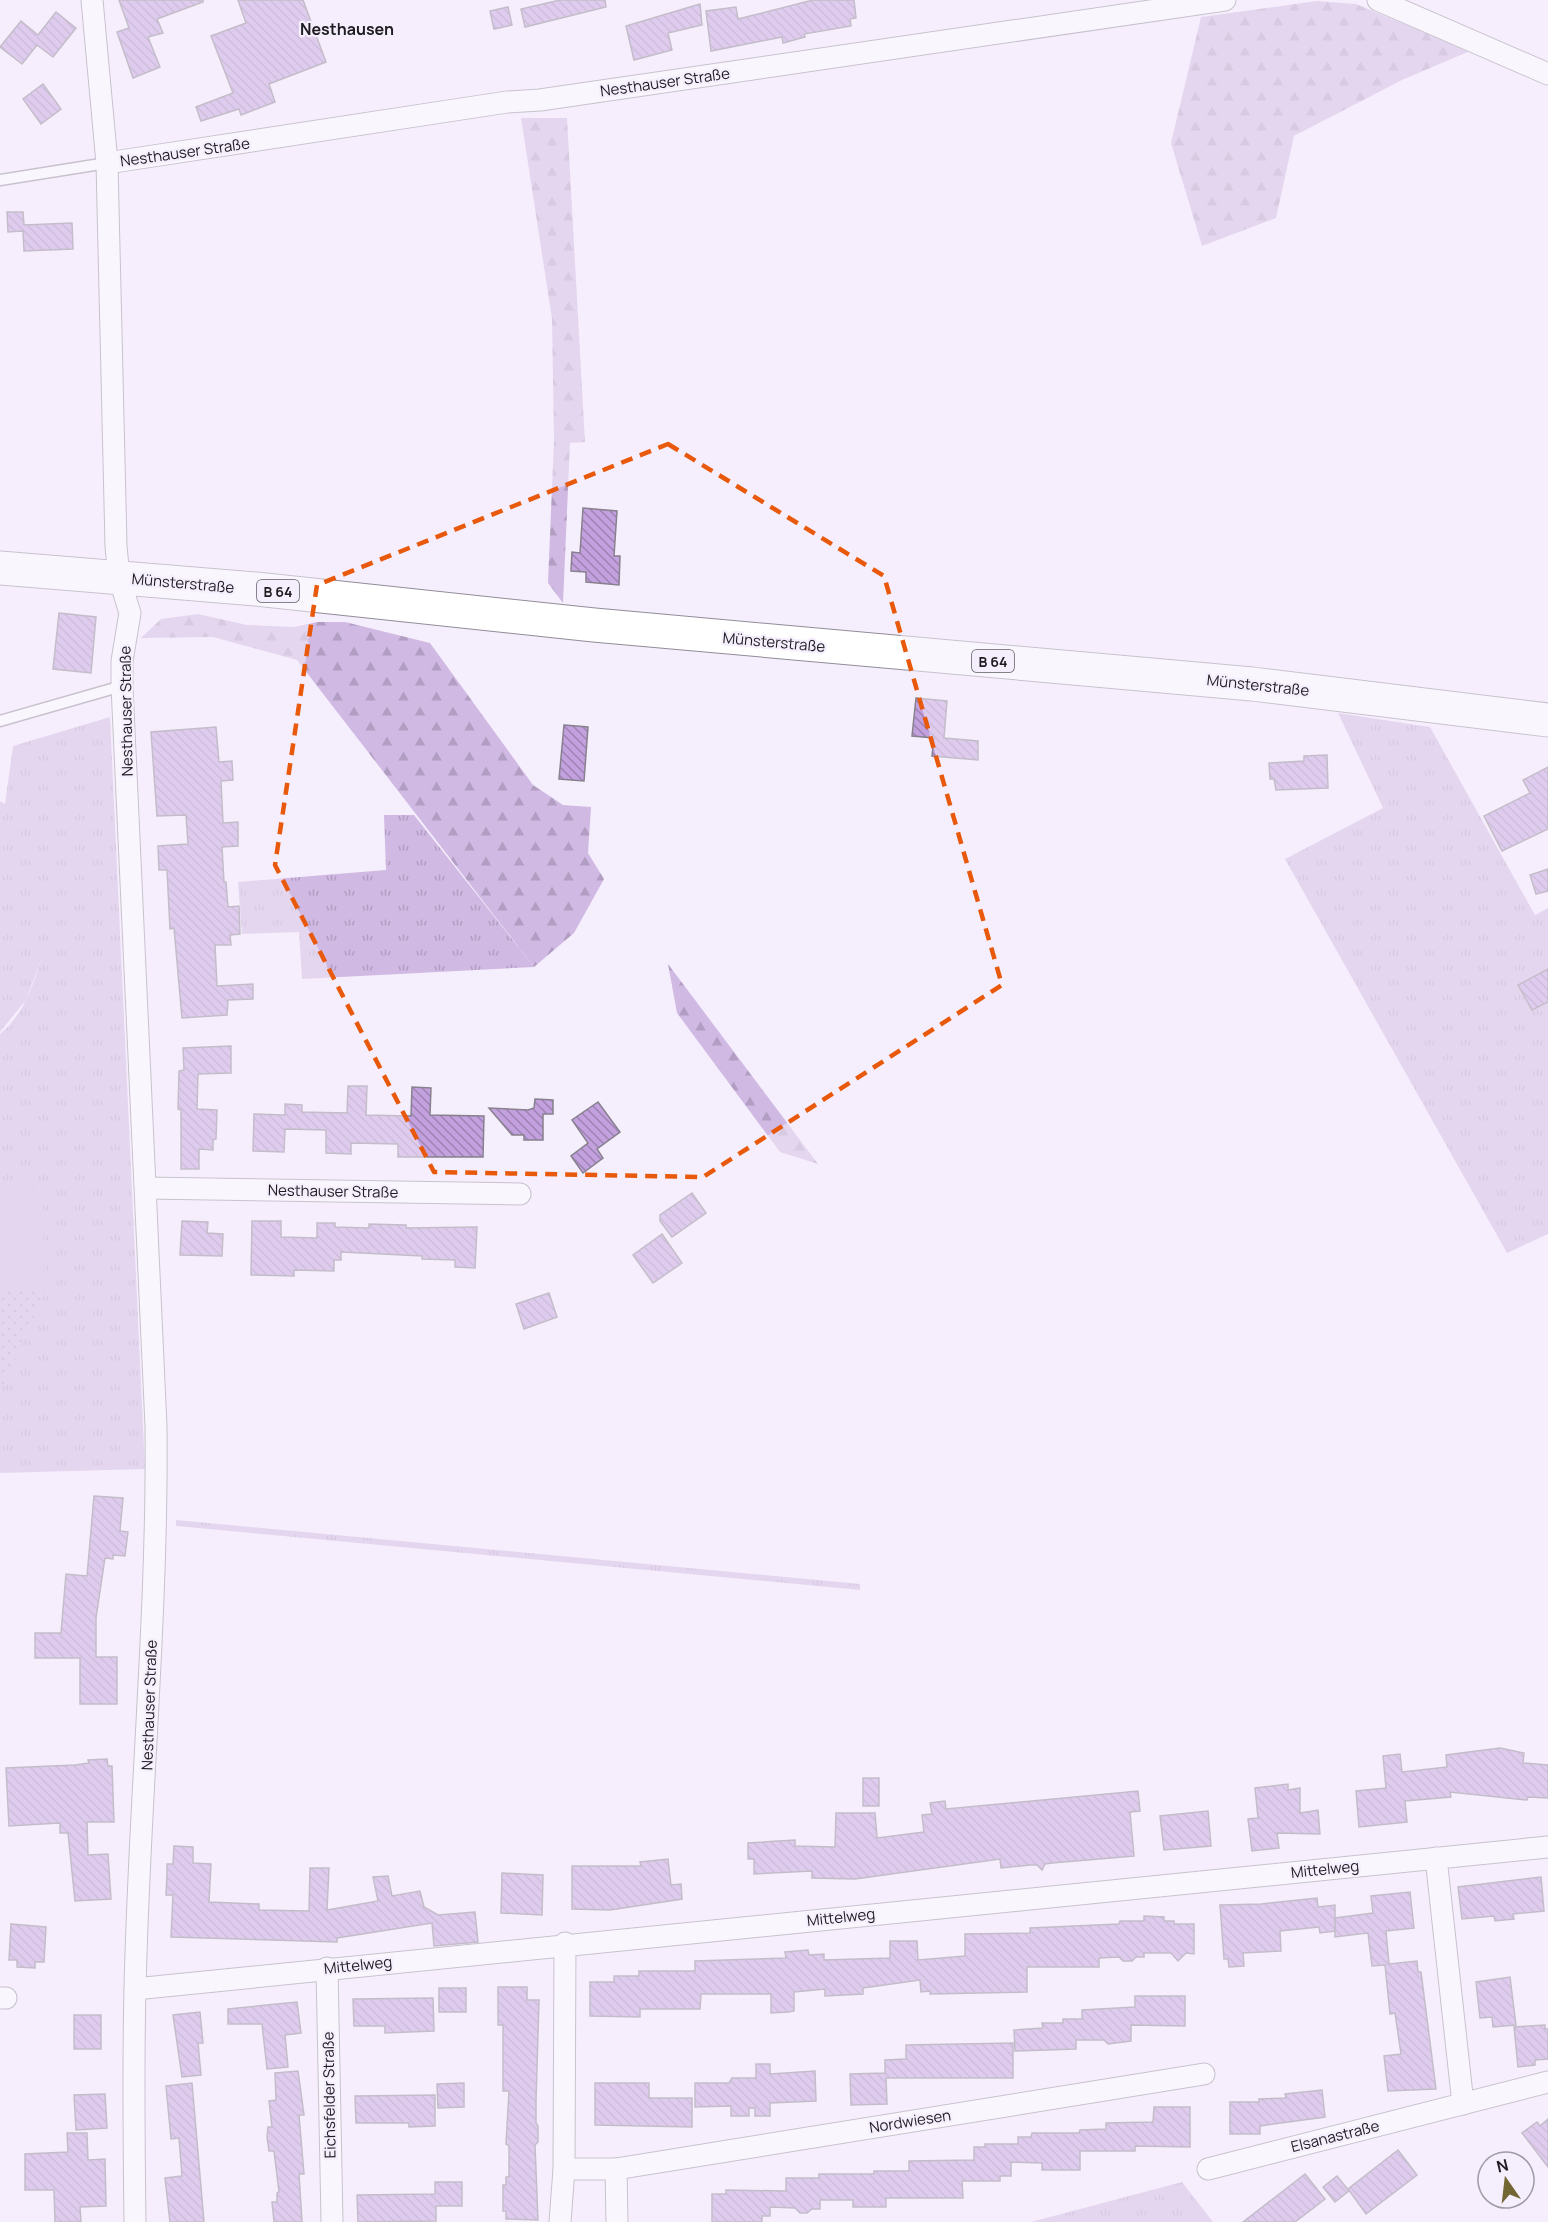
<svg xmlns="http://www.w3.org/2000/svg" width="1548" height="2222" viewBox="0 0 1548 2222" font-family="Manrope,sans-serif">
<defs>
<pattern id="grass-tufts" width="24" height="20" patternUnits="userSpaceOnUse" patternTransform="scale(1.5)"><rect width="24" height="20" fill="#d0b9e3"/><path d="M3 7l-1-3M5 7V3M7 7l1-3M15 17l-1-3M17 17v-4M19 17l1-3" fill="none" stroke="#b29ec2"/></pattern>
<pattern id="forest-firs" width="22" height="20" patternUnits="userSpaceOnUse" patternTransform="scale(1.5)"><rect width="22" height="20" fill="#d0b9e3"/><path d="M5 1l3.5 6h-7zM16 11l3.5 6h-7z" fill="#b29ec2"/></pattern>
<pattern id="park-dots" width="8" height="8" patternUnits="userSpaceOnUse" patternTransform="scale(1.5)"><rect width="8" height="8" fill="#d0b9e3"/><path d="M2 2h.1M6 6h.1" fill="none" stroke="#b29ec2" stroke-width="1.8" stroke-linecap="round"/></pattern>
<pattern id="building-back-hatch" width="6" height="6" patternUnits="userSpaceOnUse" patternTransform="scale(1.5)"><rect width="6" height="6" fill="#c3a1de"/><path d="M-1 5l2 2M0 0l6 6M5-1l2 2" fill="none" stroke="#9e82b4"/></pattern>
</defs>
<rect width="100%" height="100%" fill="#f5eefc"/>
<g fill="url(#grass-tufts)">
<path d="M1338,713l92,14 105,188 13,-7v326l-41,19 -222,-394 98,-51z"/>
<path d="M110,717l35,752 -145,4v-439c23,-19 32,-46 41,-74l-15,40 -26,32v-231l5,3 8,-58z"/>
<path d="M384,815h30l120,152 -232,12 -3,-47 -57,2 -4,-52 148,-12z"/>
<path d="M176,1520l684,64v6l-684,-64z"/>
<path d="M1182,2182l31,40h-182z"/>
</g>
<g fill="url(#forest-firs)">
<path d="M1317,1l39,3 114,47 -68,29 -108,56 -18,82 -74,28 -31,-103 30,-126z"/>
<path d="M521,118h46l18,324 -15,1 -7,160 -15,-20 6,-143 -2,-121z"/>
<path d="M198,614l49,11 47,2 23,-5h28l85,21 103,142 30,20 28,2 -3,46 16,26 -30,54 -40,34 -237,-307 -84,-23 -72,1 20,-19z"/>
<path d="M668,964l150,200 -38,-12 -103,-139z"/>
</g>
<path fill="url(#park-dots)" d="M43,1185l1,109 -44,99v-206z"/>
<path fill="#d0b9e3" d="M40,1188l1,102 -41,2v-103z"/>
<g fill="url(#building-back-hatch)" stroke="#87818d" stroke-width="1.5">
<path d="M119,0h84v2l-46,17 6,14 -15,4 12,30 -27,11 -16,-46 12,-4z"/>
<path d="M238,0h65l23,62 -57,22 6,18 -34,13 -2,-6 -38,12 -5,-14 37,-14 -22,-57 35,-13z"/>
<path d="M560,0h45l1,7 -81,20 -4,-18z"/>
<path d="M813,0h41l2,18 -6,1 1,7 -47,8 1,3 -22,6 -1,-6 -71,14 -5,-40 30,-4 2,12z"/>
<path d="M700,4l2,21 -34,8 4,17 -38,10 -8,-34z"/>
<path d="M508,7l4,18 -18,4 -4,-18z"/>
<path d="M56,12l20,16 -23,29 -16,-12 -15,19 -22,-17 21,-26 17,14z"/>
<path d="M43,84l18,25 -20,15 -18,-25z"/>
<path d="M7,212h16l1,13 48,-2 1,26 -49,2 -1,-20 -15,1z"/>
<path d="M583,508l34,3 -3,45h6l-1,29 -33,-3v-10l-15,-1 1,-19 8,1z"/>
<path d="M59,613l37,4 -5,56 -38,-4z"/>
<path d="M916,698l31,3 -3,37 34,3v19l-46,-4 2,-18 -22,-2z"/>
<path d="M564,725l24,2 -4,54 -25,-2z"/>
<path d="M216,727l3,35 13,-1 1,19 -12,1 2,42 15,-1v24l-16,1 2,35h2l2,25 11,-1 1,28 -10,1 1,10h-16l2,41 36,-2v15l-25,1 -1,15 -45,3 -8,-90 -4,1 -3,-59h-8l-1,-24 30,-2 -2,-29 -29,1 -6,-84z"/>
<path d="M1327,755l1,33 -52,2 -2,-11h-4l-1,-16 35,-2v-5z"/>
<path d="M1548,767v62l-46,22 -18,-35 46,-23 -7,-13z"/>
<path d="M1548,869v22l-12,3 -6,-19z"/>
<path d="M1548,969v33l-16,8 -14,-25z"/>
<path d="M231,1046v27l-33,1 -1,35 20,1 -1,29 -3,1v10l-14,-1v20h-18v-59l-3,-1 1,-38 5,-1 -1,-22z"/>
<path d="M348,1086h19l-1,29 45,1 1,-29 19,1 -1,27 54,1 -1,41h-85v-13l-47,-1v11l-25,-1v-23l-41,-1 -1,23 -31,-1 1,-37 31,1v-11l17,1v7l45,1z"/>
<path d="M535,1099l18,1v14h-10v26h-19v-5h-12l-23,-27 39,2 6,-2z"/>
<path d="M598,1102l22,30 -23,17 6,9 -20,15 -12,-17 17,-13 -16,-23z"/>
<path d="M692,1193l14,20 -34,24 -12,-16v-6z"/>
<path d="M182,1221l26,1 -1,11 16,1 -1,22 -42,-1z"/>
<path d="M252,1221h29v16l36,1v-15h18v4l34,1v-4l37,1v3l71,-1 -2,41 -20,-1v-7l-33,-1v-3l-81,-4v8h-7v11l-40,-1v6l-43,-1z"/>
<path d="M662,1234l20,29 -29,20 -20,-28z"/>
<path d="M549,1293l8,24 -33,12 -8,-25z"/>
<path d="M94,1496l29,2 -3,33 8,1 -3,24 -12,-1v4l-8,-1 -9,60v39h21v47h-37v-46h-45v-25h26l5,-59 21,2z"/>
<path d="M1500,1748l24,5 -1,10 25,2v33l-20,-1 -1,3 -77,-8 1,5 -46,4 2,21 -48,5 -3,-36 30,-3 -3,-32 17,-2 2,18 45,-5 -1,-12z"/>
<path d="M107,1759l1,7h4l2,56h-27l1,33 20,-1 3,45 -36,2 -7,-68h-8v-10l-51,3 -3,-58 69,-3 14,-2 -1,-3z"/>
<rect x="863" y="1778" width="16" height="28"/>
<path d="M1288,1784v6l12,-2v25l18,-3 2,24 -43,-1 2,15 -27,3 -4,-32 10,-1 -3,-30z"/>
<path d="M1138,1791l2,20 -10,1 4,44 -82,7 -7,1 -3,6 -5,-5h-7l-29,3 -1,-9 -145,20 -43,-1v-7l-58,3v-15h-6v-16l47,-3v6l40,1 1,-34h39l2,25 47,-6 -2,-17 10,-1 -2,-11 15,-2 1,8z"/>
<path d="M1208,1811l3,35 -47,4 -4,-34z"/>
<path d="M174,1846l19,1v16l18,1 -2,38 50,2v6l50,1 1,-43h19l-2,42 51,-9 -5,-24 15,-1 4,20 28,-5 4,16 14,8 37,-3 3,30 -44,4 -2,-23 -95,15v4l-166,-5 2,-42h-7l1,-19v-12h6z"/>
<path d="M668,1859l3,26 10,-1 1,15 -72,11 -38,-1v-43h69l-1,-4z"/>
<path d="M502,1873l41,2 -1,40 -41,-2z"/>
<path d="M1541,1877l3,34 -31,3 1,5 -10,1 -9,1 -1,-5 -32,3 -4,-32z"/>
<path d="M1410,1892l4,36 -28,3 3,33 28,-3 1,11h3l15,117 -48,2 -4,-35 17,-2 -6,-41 -5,1 -5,-49 -13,1 -4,-33 -33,4v-19l38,-5 -2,-17z"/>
<path d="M1317,1898l1,9 17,-2v26l-15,2 -1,-6 -39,4 1,20 -38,2 1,13 -15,1 -1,-8h-4l-4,-54 41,-1z"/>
<path d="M1144,1916l20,1v4h10v3h20v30l-8,-1 -8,8 -7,-8h-27v4h-8l-4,4h-9l-4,-4 -20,1v9h-72v25l-97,2v-3l-9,1 -1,-12 -57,8v6l-38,2v-7l-31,3v19l-5,1 -18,1v-19h-70l-1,15h-60v8l-50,-1v-34h24v-6h25v-5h56v-10l91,-3 -1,-6 23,-2 1,5 15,-1v6l66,-2v-17h27l1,19 47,-4v-22l65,-1v-5l89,-4 1,-3h24z"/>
<path d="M11,1924l35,3 -2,35h-9v6l-18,-1v-7h-8z"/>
<path d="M1510,1977l6,48 -23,2 -1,-10 -12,1 -4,-36z"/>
<path d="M498,1987h29v13h12l-3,101v22l2,3v16l-3,3 3,75 -32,-1v-8h-3v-26h3v-8h3v-31l-3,-2 3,-53h-6v-66h-5z"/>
<rect x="439" y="1988" width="27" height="24"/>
<path d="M1135,1996h50v30l-54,-1v16l-23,3 -4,-4h-28v9l-61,2 -1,-21 29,-2 -1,-5h21v-4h19v-9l53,-3z"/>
<path d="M433,1998l1,33 -49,2v-7h-31l-1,-27z"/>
<path d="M297,2002l4,31 -16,2 3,32 -21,2 -5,-45h-34v-15z"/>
<path d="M200,2012l3,31h-5l3,32 -19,2 -9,-62z"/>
<rect x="74" y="2015" width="27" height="34"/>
<path d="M1545,2025v4h3v30l-13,1v5l-17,2 -4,-40z"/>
<path d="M1013,2043v35h-127l1,26 -36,1 -1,-31 35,-1v-13l21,-1v-14z"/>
<path d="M756,2064h14v10l45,-3 1,30 -46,2v13h-15v-8h-6v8h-18v-10l-36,1v-24h34l3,-5h24z"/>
<path d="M298,2071l6,44h-5l5,59h-5l3,48h-28l-2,-20h5v-9l2,-1 -5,-41h-5l-2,-14 1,-10h4l-3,-26 7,-1 -1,-27z"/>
<path d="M192,2083l12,139h-34l-5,-44 17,-2 -3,-38 -8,1 -5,-53z"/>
<path d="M464,2083v24l-26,1 -1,-24z"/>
<path d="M595,2083h54v15h43v29l-97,-2z"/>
<path d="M1322,2090l3,27 -65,9v8h-30v-32h29v-3l27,-1 -1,-4z"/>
<path d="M105,2094l2,34 -31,2 -2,-35z"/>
<path d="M435,2095v31l-26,1v-4h-53l-1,-27z"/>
<path d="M1154,2107h36v40l-55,-1v5h-55v19h-38v-7l-31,-1v14h-11v5h-38l1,17h-77v9h-33v-7h-33v9h-8l-5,4h-7l-5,-5 -25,-1v9h-8v6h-50v-28h14v-4l60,1v-13h33v-4h55v-3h35v-10l65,-1v-13h11v-3h33v-7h13l1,-4h47l1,-3 26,-1v-6l47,-1z"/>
<path d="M1548,2119v48l-26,-34 15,-11 3,4z"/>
<path d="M67,2133h20l1,27 17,-1 1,47 -26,1 1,15h-26l-1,-32h-29v-36l43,-2z"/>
<path d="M1398,2150l19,25 -51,39 -18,-25z"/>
<path d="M1305,2174l20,25 -30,23h-52z"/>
<path d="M1337,2176l12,15 -14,11 -12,-15z"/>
<path d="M435,2182h27v24h-26v15l-78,1 -1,-27 78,-1z"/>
</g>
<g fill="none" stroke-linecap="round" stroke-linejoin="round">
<defs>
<g id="lane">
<path d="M0,180l107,-17"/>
<path d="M0,721l122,-35"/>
</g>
<g id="street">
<path d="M92,0l15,163 9,383 3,31 11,36 -8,48v25l34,740c2,189 -17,376 -21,564 -2,77 -1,155 0,232"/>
<path d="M1378,0l170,74"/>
<path d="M107,163l400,-61 33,-2 685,-100"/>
<path d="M146,1188l374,6"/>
<path d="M1436,1858l27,246"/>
<path d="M565,1943l-1,226h52l588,-95"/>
<path d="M327,1968l5,254"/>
<path d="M135,1989l1413,-142"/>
<path d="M0,1998h6"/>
<path d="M616,2169l1,53"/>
<path d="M1208,2169l340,-87"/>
<path d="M560,2222l4,-53"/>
</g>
<path id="primary" d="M0,568l256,21 338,36 658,59 296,36"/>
</defs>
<use href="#lane" stroke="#928c98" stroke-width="13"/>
<use href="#street" stroke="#928c98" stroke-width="23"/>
<use href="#primary" stroke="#928c98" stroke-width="35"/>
<use href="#lane" stroke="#fff" stroke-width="10"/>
<use href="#street" stroke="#fff" stroke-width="21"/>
<use href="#primary" stroke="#fff" stroke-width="33"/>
</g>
<path d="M0 0H1548V2222H0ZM668,444l216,132 118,409 -299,192 -269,-5 -159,-307 42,-280z" fill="#f5eefc" fill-opacity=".55" fill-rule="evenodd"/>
<path fill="none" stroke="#e8590c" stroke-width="4.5" stroke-dasharray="12 8" stroke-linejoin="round" d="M668,444l216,132 118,409 -299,192 -269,-5 -159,-307 42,-280z"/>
<g text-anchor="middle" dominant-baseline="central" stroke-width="4.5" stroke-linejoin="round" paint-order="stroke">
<g fill="#f5eefc" stroke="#5e5b63" stroke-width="1.5">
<rect x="257" y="580" width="42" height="22" rx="4.5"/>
<rect x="972" y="650" width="42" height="22" rx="4.5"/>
</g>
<g font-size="14" font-weight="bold" fill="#1e1c21">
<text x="278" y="591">B 64</text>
<text x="993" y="661">B 64</text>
</g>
<g font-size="15" fill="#1e1c21" stroke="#f5eefc">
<text transform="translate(665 82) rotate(-8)">Nesthauser Straße</text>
<text transform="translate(185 152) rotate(-8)">Nesthauser Straße</text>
<text transform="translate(183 583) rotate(5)">Münsterstraße</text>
<text transform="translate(774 642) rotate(5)">Münsterstraße</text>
<text transform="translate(1258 685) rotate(6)">Münsterstraße</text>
<text transform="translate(126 711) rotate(-91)">Nesthauser Straße</text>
<text transform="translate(333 1191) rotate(1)">Nesthauser Straße</text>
<text transform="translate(149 1705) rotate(-88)">Nesthauser Straße</text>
<text transform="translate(1325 1869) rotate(-6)">Mittelweg</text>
<text transform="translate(841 1917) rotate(-6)">Mittelweg</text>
<text transform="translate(358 1965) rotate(-6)">Mittelweg</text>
<text transform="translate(329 2095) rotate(-91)">Eichsfelder Straße</text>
<text transform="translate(910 2121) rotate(-9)">Nordwiesen</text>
<text transform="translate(1335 2136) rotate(-14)">Elsanastraße</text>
</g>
<g font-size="16" font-weight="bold" fill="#1e1c21" stroke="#f5eefc">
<text x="347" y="29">Nesthausen</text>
</g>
</g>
<g transform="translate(1506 2180) rotate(346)"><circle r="28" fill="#f5eefc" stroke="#9f9aa4" stroke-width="1.5"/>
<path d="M0-4.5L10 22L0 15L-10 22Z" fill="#726633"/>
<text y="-9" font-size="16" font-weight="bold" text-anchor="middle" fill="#1e1c21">N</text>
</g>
</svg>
